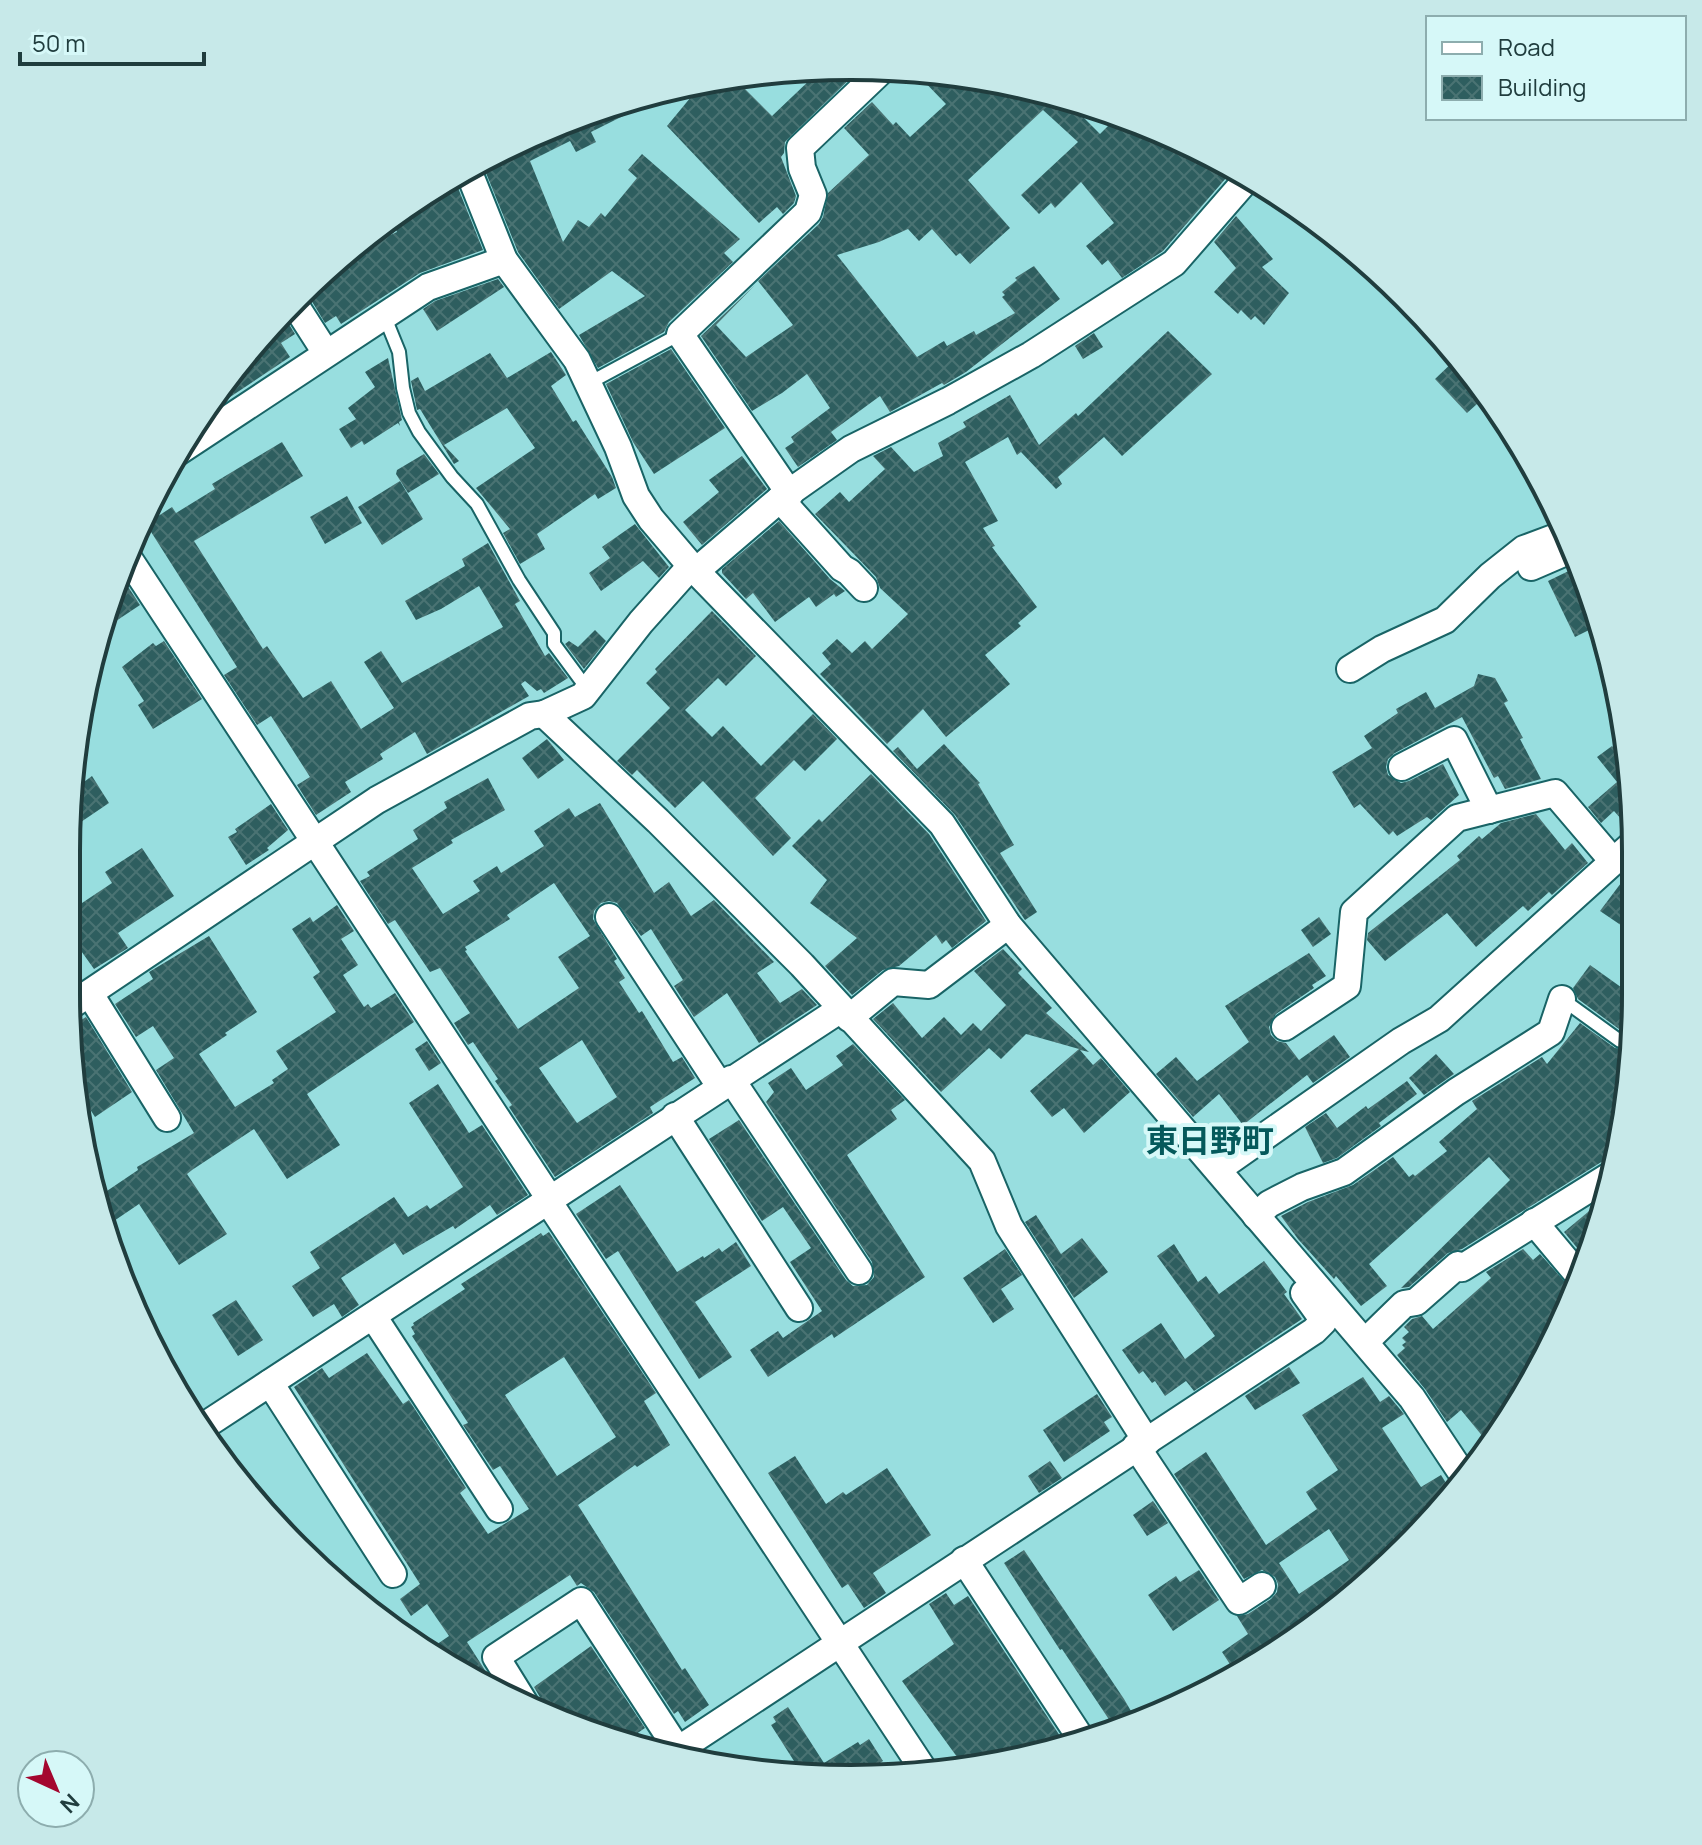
<svg xmlns="http://www.w3.org/2000/svg" width="1702" height="1845" viewBox="0 0 1702 1845" font-family="Manrope,'Noto Sans JP',sans-serif">
<defs>
<pattern id="building-cross-hatch" width="8" height="8" patternUnits="userSpaceOnUse" patternTransform="scale(2)"><rect width="8" height="8" fill="#2e5e5f"/><path d="M0 0l8 8M0 8l8-8" fill="none" stroke="#4a7373"/></pattern>
</defs>
<rect width="100%" height="100%" fill="#98dedf"/>
<g fill="url(#building-cross-hatch)" fill-rule="evenodd">
<path d="M855,66l7,1 -77,75 -1,11 -3,4 15,39 -2,7 -11,11 -6,-7 -18,16 -92,-97 38,-46 29,-2 38,38 42,-40 3,3 12,-11z"/>
<path d="M915,72l90,9 60,18 35,35 18,-18 34,10 60,32 14,20 -63,73 -41,27 -14,-18 -6,5 -16,-19 28,-23 -33,-41 -26,26 -4,-5 -12,11 -18,-19 57,-53 -35,-32 -75,70 42,48 -40,36 -10,-11 -4,3 -24,-27 -13,12 -11,-12 -29,13 -42,13 80,102 27,-16 3,5 27,-15 2,4 39,-22 -13,-16 3,-2 -3,-3 15,-12 -2,-2 19,-12 26,33 -94,73 -22,13 -2,-2 -52,29 -10,-16 -49,36 6,8 -39,27 -13,-19 9,-6 -3,-5 39,-29 -23,-34 -25,19 -30,18 -51,-75 54,-51 -39,40 30,32 47,-32 -35,-44 61,-57 4,-7 5,-24 41,-38 -25,-27 28,-26 21,23 3,-3 14,15 36,-33z"/>
<path d="M627,103l4,9 -40,20 5,10 -20,10 -6,-11 -40,20 33,81 15,-22 11,7 12,-14 4,4 32,-39 -9,-8 14,-16 98,85 -16,14 9,9 -64,60 -5,10 -66,36 -19,-33 66,-39 -33,-25 -53,38 -41,-57 -36,-89 69,-37z"/>
<path d="M454,178l29,72 -63,23 -79,51 -5,-8 -11,7 -17,-28 12,-8 -4,-7 41,-34 2,3 38,-17 -6,-14 24,-20z"/>
<path d="M1236,216l37,43 -11,8 27,26 -25,32 -9,-9 -4,4 -10,-10 -3,4 -24,-22 22,-24 -22,-26z"/>
<path d="M498,279l6,8 -67,44 -14,-22 12,-8z"/>
<path d="M282,313l13,21 -14,9 9,14 -84,56 -3,-4z"/>
<path d="M1168,331l44,43 -90,82 -18,-19 -46,40 4,7 -6,5 -35,-37 -4,3 -9,-18 -43,25 33,59 -15,7 12,18 -3,1 45,60 -19,16 3,3 -36,29 25,29 -64,53 -23,-28 -36,35 -67,-70 11,-10 -9,-11 15,-14 15,14 13,-12 7,8 36,-35 -28,-26 -4,-11 -61,-63 25,-22 9,10 36,-33 -12,-13 18,-9 23,25 29,-16 -5,-13 28,-16 -3,-5 47,-27 29,50 37,-32 2,3z"/>
<path d="M1094,333l9,14 -20,12 -8,-13z"/>
<path d="M671,349l54,79 -71,46 -21,-32 -27,-58z"/>
<path d="M551,352l15,23 -15,11 22,36 3,-2 36,57 4,11 -18,11 -3,-5 -58,40 8,15 -25,15 -17,-31 7,-4 -34,-41 59,-40 -28,-40 -63,37 15,16 -5,3 -34,-55 -3,1 -6,-29 7,-4 7,14 65,-38 17,25z"/>
<path d="M388,358l14,62 -3,2 1,4 -2,-3 -34,22 -2,-4 -11,7 -12,-19 17,-10 -8,-11 27,-21 -10,-15z"/>
<path d="M1457,358l30,37 -20,18 -32,-34z"/>
<path d="M282,442l21,34 -109,65 69,108 4,-3 36,52 28,-17 30,48 33,-21 -30,-46 17,-11 21,32 101,-56 -24,-41 -38,23 -25,11 -11,-19 60,-35 -3,-7 26,-16 32,58 -5,3 30,52 4,-3 19,25 -24,15 -3,-4 -4,2 -12,-10 -4,3 8,12 -102,58 -12,-22 -35,22 3,5 -38,23 6,10 -35,23 -19,-30 13,-8 -39,-61 -14,9 -33,-50 13,-8 -91,-143 26,-17 4,6 39,-24 -3,-5z"/>
<path d="M424,454l15,20 -31,19 -12,-19 1,-4z"/>
<path d="M742,456l25,33 -65,56 -19,-23 36,-30 -10,-12z"/>
<path d="M400,481l23,38 -41,26 -24,-38z"/>
<path d="M347,496l15,27 -37,21 -15,-27z"/>
<path d="M779,521l51,58 15,12 -9,6 -2,-3 -18,13 -7,-10 -34,25 -22,-29 -7,6 -24,-26v-4z"/>
<path d="M635,524l34,43 -10,11 -16,-17 -42,30 -12,-18 21,-15 -8,-11z"/>
<path d="M1581,565l18,60 -24,12 -27,-56z"/>
<path d="M119,573l21,32 -39,26z"/>
<path d="M712,611l44,45 -30,30 -8,-8 -33,32 27,27 11,-11 38,40 52,-52 24,25 -32,32 -11,-11 -39,38 36,40 -18,18 -70,-75 -28,27 -38,-38 -5,5 -15,-14 53,-53 -24,-25 11,-11 -2,-3z"/>
<path d="M595,630l11,11 -22,28 -19,-25 4,-3 9,6z"/>
<path d="M164,641l38,58 -49,30 -15,-24 6,-4 -22,-34 31,-24 3,3z"/>
<path d="M1478,674l17,4 13,23 -4,2 19,35 -3,1 21,40 -36,10 -7,-13 -4,2 -32,-61 -67,36 -7,6 -2,8 2,8 13,8 8,-2 34,-17 16,31 -28,25 -4,-3 -30,19 -4,-5 -4,4 -29,-31 -6,4 -22,-36 40,-24 -8,-12 34,-23 -2,-4 30,-17 9,16 39,-22z"/>
<path d="M547,739l17,21 -26,19 -16,-21z"/>
<path d="M944,744l36,39 -2,1 36,61 -14,8 37,59 -12,8 -70,-105 -62,-64 5,-4 19,22z"/>
<path d="M1612,746l16,19 6,61 -5,2 -15,-17 -13,12 -13,-16 29,-25 -20,-25z"/>
<path d="M871,774l58,60 57,87 -34,27 -6,-8 -4,4 -6,-9 -37,31 -16,4 -31,25 -27,-29 32,-28 -47,-35 17,-23 -35,-34 27,-27 3,3z"/>
<path d="M92,776l17,27 -34,23 2,-39z"/>
<path d="M488,778l17,32 -54,30 2,3 -41,25 31,46 37,-23 -7,-10 24,-15 4,7 43,-27 -10,-15 35,-23 6,9 25,-14 54,90 15,-11 22,34 23,-16 60,62 -17,11 23,30 22,-14 15,16 -58,38 -32,-50 -33,24 -20,-31 9,-6 -32,-51 -10,7 -24,-33 -8,-2 -8,2 -7,8 -1,8 24,40 -3,2 11,17 -6,4 20,31 3,-2 31,51 9,-5 13,21 -45,29 3,6 -98,64 -46,-70 3,-2 -17,-24 3,-2 -25,-37 -5,3 -14,-22 16,-10 -30,-45 -10,4 -35,-52 -7,4 -28,-43 10,-5 -3,-4 51,-33 -5,-9 34,-22 -3,-6zM554,883l36,53 -32,21 21,31 -61,41 -53,-78 2,-1 -2,-3 45,-28 -3,-4zM582,1040l35,57 -40,26 -38,-55z"/>
<path d="M271,804l17,26 -21,18 2,2 -23,15 -18,-28 9,-5 -2,-3z"/>
<path d="M1536,814l29,36 7,-7 16,20 -36,32 -3,-3 -21,19 -5,-5 -47,41 -29,-34 -62,48 -18,-21 1,-7 92,-73 -3,-4 22,-20 3,3 19,-16z"/>
<path d="M142,848l32,48 -56,37 10,15 -34,21 -15,-21 -3,3 -7,-11 1,-29 42,-28 -7,-11z"/>
<path d="M1636,863l-2,52v19l-34,-23z"/>
<path d="M337,905l17,26 -13,8 17,26 -15,10 21,32 4,-3 3,4 24,-15 19,29 -107,72 33,51 -53,34 -33,-50 -62,41 -5,4 40,60 -48,31 -40,-61 -31,21 -10,-28 40,-27 -1,-3 57,-34 -38,-63 18,-12 -21,-32 -17,11 -21,-33 38,-25 -4,-7 60,-36 48,76 -32,21 2,2 -28,19 36,53 39,-24 -2,-3 16,-11 -12,-18 60,-39 -23,-35 7,-5 -28,-43 18,-12 3,5z"/>
<path d="M1319,917l12,17 -18,13 -12,-17z"/>
<path d="M1003,949l19,20 -4,4 34,35 -6,5 43,39 -9,-2 13,15 8,-7 29,34 -46,41 -20,-25 -12,9 -22,-26 49,-42 -53,-15 -25,25 -12,-11 -48,44 -68,-73 20,-16 29,35 22,-21 17,18 12,-12 8,8 25,-26 -32,-34z"/>
<path d="M1309,953l17,23 -14,9 2,3 -38,26 -7,13 2,8 6,6 9,2 13,17 35,-25 16,22 -37,26 -6,-8 -64,50 -24,-31 -26,23 -37,-43 20,-17 21,24 52,-39 -24,-36z"/>
<path d="M1590,965l42,30v17l-13,17 -41,-30 -5,-11z"/>
<path d="M86,1017l46,75 -37,25 -20,-31 -6,-58z"/>
<path d="M1580,1023l35,25 8,1 7,5 -1,42 -15,64 -11,1 -141,88 -14,4 -39,34 -8,1 109,-108 -21,-23 -120,107 18,22 -26,20 -25,-30 -2,3 -36,-40 -17,-23 27,-14 45,-17 40,-28 16,20 4,-3 2,2 32,-25 -8,-9 38,-33 -5,-8 70,-44 5,7z"/>
<path d="M427,1041l14,22 -12,8 -14,-22z"/>
<path d="M853,1044l52,56 -14,10 6,9 -50,36 78,122 -91,61 -2,-4 -64,43 -18,-27 28,-19 5,7 39,-27 -32,-49 21,-14 -28,-41 -21,14 -53,-82 30,-19 107,160 7,6 14,-1 7,-8 -2,-15 -106,-160 8,-10 -6,-9 23,-15 15,22 37,-25 -7,-9z"/>
<path d="M1436,1054l18,20 -30,21 -15,-17z"/>
<path d="M1407,1081l10,13 -38,29 2,3 -44,32 -14,5 -18,-36 21,-14 11,15 29,-22 2,3z"/>
<path d="M438,1084l31,49 13,-8 46,70 -31,20 -7,-10 -35,24 -2,-3 -50,29 -8,-12 -54,35 18,27 -17,12 -8,-13 -21,13 -21,-31 28,-18 -10,-16 84,-55 14,20 19,-12 3,4 33,-22 -54,-84z"/>
<path d="M620,1185l57,87 26,-16 1,2 15,-10 3,4 14,-10 15,24 -56,36 37,55 -33,22 -81,-128 -12,8 -30,-45z"/>
<path d="M1606,1197l-12,49 -6,15 -24,-29z"/>
<path d="M1036,1215l25,39 21,-16 26,34 -34,26 -49,-76z"/>
<path d="M549,1232l107,161 -12,8 26,44 -33,22 -2,-2 -57,40 104,165 3,-2 24,37 -24,17 -7,-11 -4,3 -80,-122 -13,-9 -4,3 -7,-11 -103,67 35,55 -72,-48 19,-13 -22,-32 -16,12 -11,-17 20,-15 -126,-197 28,-19 7,10 38,-25 36,51 6,-4 57,88 -6,5 28,41 41,-25 -29,-43 -7,4 -30,-45 5,-2 -56,-87 3,-2 -4,-7 3,-2 -1,-2 52,-34 -4,-5 80,-51 2,3zM564,1357l52,80 -59,39 -52,-81z"/>
<path d="M1174,1244l24,38 8,-6 13,18 45,-33 23,31 -3,2 18,25 -108,72 -8,-10 -21,15 -10,-15 -3,2 -9,-12 -4,3 -17,-24 39,-27 24,36 30,-23 -58,-80z"/>
<path d="M1005,1249l17,26 -21,14 13,20 -21,14 -30,-45z"/>
<path d="M1523,1249l10,11 7,-6 34,38 -43,95 -35,45 -2,-2 -10,8 -23,-28 -14,12 -22,-33 -28,-34 8,-7 -3,-3 4,-3 -4,-4 7,-6 -5,-5 8,-8 10,-3 11,13 58,-51 -5,-6z"/>
<path d="M236,1300l27,40 -25,16 -26,-41z"/>
<path d="M1289,1367l11,16 -45,27 -10,-14z"/>
<path d="M1363,1377l17,25 9,-6 15,18 -22,14 39,59 20,-12 10,16 -45,58 -62,51 -109,72 -13,-20 26,-18 -11,-18 11,-2 23,-15 6,-7 1,-8 -3,-7 -13,-7 -18,9 -70,-105 32,-22 60,93 51,-36 -11,-17 32,-22 -36,-55zM1329,1529l20,31 -50,34 -20,-31z"/>
<path d="M1097,1394l15,23 -8,5 6,9 -46,31 -21,-32z"/>
<path d="M795,1456l31,48 17,-12 3,3 41,-27 44,67 -58,38 13,20 -22,15 -16,-24 -6,4 -74,-115z"/>
<path d="M1050,1461l12,17 -23,15 -11,-17z"/>
<path d="M1153,1501l15,22 -21,13 -14,-21z"/>
<path d="M1024,1550l100,149 14,24 -22,7 -54,-81 -2,1 -56,-87z"/>
<path d="M1199,1570l20,30 -46,31 -25,-36 28,-19 4,6z"/>
<path d="M946,1593l8,12 14,-9 92,140 -30,20 -26,8 -39,4 -63,-87 52,-37 -25,-40z"/>
<path d="M591,1646l54,82 -22,15 -81,-31 -1,-13 -7,-12z"/>
<path d="M788,1707l36,56 34,-21 2,3 9,-6 14,22 -27,17 -55,-6 -30,-47 5,-3 -3,-5z"/>
</g>
<g fill="none" stroke-linecap="round" stroke-linejoin="round">
<defs>
<g id="service">
<path d="M384,315l15,37 4,36 6,25 10,19 33,45 25,27 42,76 35,53v11l34,46"/>
<path d="M589,383l91,-49"/>
<path d="M1562,999l58,42 11,-12"/>
</g>
<g id="minor">
<path d="M468,170l36,90 73,100 41,87 18,49 15,23 40,47 251,258 66,101 404,473 51,77"/>
<path d="M292,300l34,53"/>
<path d="M178,452l250,-165 76,-27"/>
<path d="M790,494l-110,-160 128,-122 5,-17 -11,-27 -2,-20 83,-79"/>
<path d="M780,499l62,69 7,4 15,16"/>
<path d="M125,553l425,646"/>
<path d="M1531,567l44,-19"/>
<path d="M696,571l84,-72 71,-50 97,-48 83,-46 143,-92 74,-85"/>
<path d="M1350,669l32,-20 63,-29 45,-44 34,-27 43,-16"/>
<path d="M544,714l114,107 144,144 180,196 27,65 138,216"/>
<path d="M1402,767l52,-27 35,70"/>
<path d="M609,917l111,169"/>
<path d="M90,994l77,124"/>
<path d="M67,1008l310,-208 153,-84 14,-2 39,-18 58,-74 50,-56"/>
<path d="M849,1018l44,-36 36,3 79,-60"/>
<path d="M1285,1027l62,-41 7,-74 103,-94 98,-25 58,68"/>
<path d="M731,1079l128,192"/>
<path d="M675,1116l124,192"/>
<path d="M1218,1169l183,-128 38,-22 196,-177"/>
<path d="M548,1201l377,571"/>
<path d="M1256,1216l13,-12 33,-17 42,-15 112,-80 95,-60 11,-33"/>
<path d="M1534,1222l46,55"/>
<path d="M373,1316l126,193"/>
<path d="M1365,1342l39,-38 12,-2 42,-37 4,3 149,-93"/>
<path d="M270,1383l123,191"/>
<path d="M201,1428l640,-419"/>
<path d="M1136,1446l103,155 23,-15"/>
<path d="M964,1560l118,180"/>
<path d="M527,1707l-31,-50 85,-56 97,149"/>
<path d="M670,1755l644,-424 10,-10 -20,-28"/>
</g>
</defs>
<use href="#service" stroke="#196466" stroke-width="16"/>
<use href="#minor" stroke="#196466" stroke-width="30"/>
<use href="#service" stroke="#fff" stroke-width="12"/>
<use href="#minor" stroke="#fff" stroke-width="26"/>
</g>
<g text-anchor="middle" dominant-baseline="central" stroke-width="8" stroke-linejoin="round" paint-order="stroke">
<g font-size="32" font-weight="bold" fill="#05595b" stroke="#d6f8f8">
<text x="1210" y="1140">東日野町</text>
</g>
</g>
<path d="M0 0H1702V1845H0ZM851 80H851A771 771 0 0 1 1622 851V994A771 771 0 0 1 851 1765H851A771 771 0 0 1 80 994V851A771 771 0 0 1 851 80Z" fill="#c7e9e9" fill-rule="evenodd"/>
<path fill="none" stroke="#203d3e" stroke-width="4" d="M851 80H851A771 771 0 0 1 1622 851V994A771 771 0 0 1 851 1765H851A771 771 0 0 1 80 994V851A771 771 0 0 1 851 80Z"/>
<rect x="1426" y="16" width="260" height="104" fill="#d6f8f8" stroke="#8dadae" stroke-width="2"/>
<rect x="1442" y="42" width="40" height="12" fill="#ffffff" stroke="#8dadae" stroke-width="2"/>
<text x="1498" y="56" font-size="24" fill="#203d3e">Road</text>
<rect x="1442" y="76" width="40" height="24" fill="url(#building-cross-hatch)" stroke="#8dadae" stroke-width="2"/>
<text x="1498" y="96" font-size="24" fill="#203d3e">Building</text>
<g transform="translate(56 1789) rotate(136)"><circle r="38" fill="#d6f8f8" stroke="#8dadae" stroke-width="2"/>
<path d="M0-6L14 30L0 20L-14 30Z" fill="#a4062f"/>
<text y="-12" font-size="22" font-weight="bold" text-anchor="middle" fill="#203d3e">N</text>
</g>
<path d="M20 52v12h184v-12" fill="none" stroke="#203d3e" stroke-width="4"/>
<text x="32" y="52" font-size="24" fill="#203d3e" stroke="#d6f8f8" stroke-width="6" paint-order="stroke">50 m</text>
</svg>
